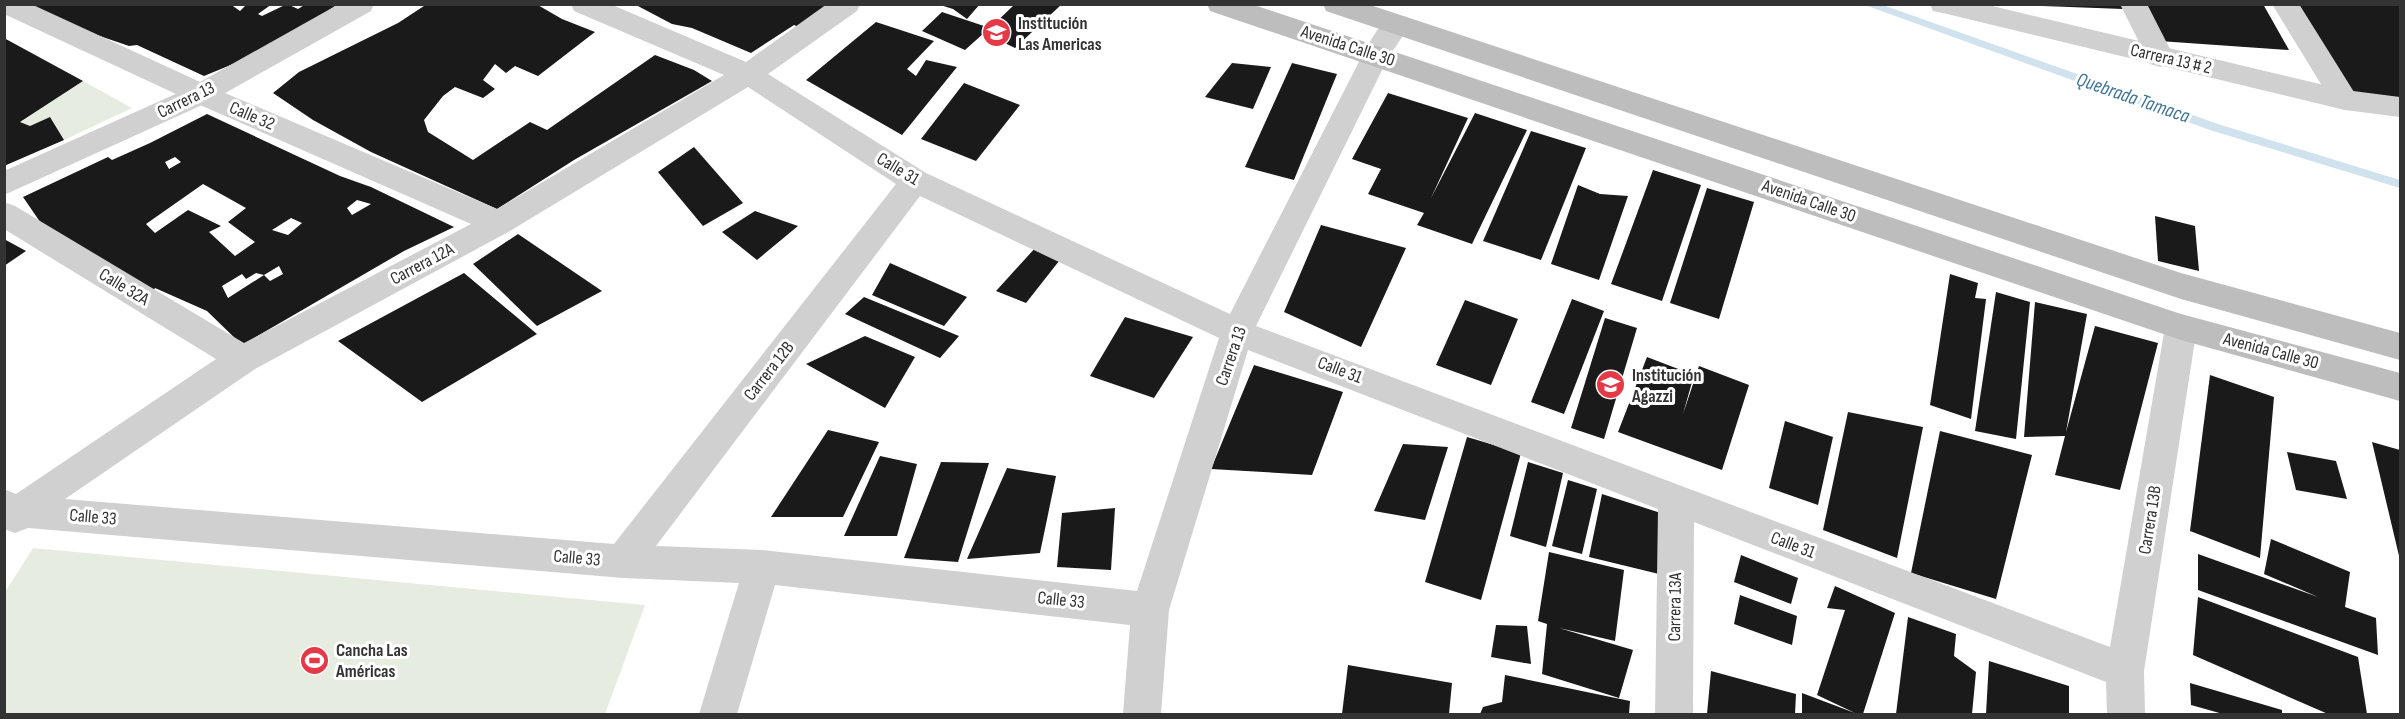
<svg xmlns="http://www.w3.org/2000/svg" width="2405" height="719" viewBox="0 0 2405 719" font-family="'Sofia Sans Condensed',sans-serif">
<rect width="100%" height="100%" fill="#fff"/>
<g fill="#e6ecdf">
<path d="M83,81l49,27 -68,32 -14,-23 -20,9 -9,-4z"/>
<path d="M33,548l612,57 -40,109h-600v-122z"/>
</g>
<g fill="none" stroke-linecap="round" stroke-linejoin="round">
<path fill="#cfe2ee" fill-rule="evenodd" d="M1862,4h18l338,120 182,56v8l-190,-58z"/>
</g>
<g fill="#1a1a1a" fill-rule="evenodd">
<path d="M23,4h207l10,7 7,-7h25l-14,10 4,2 25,-12 11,5 8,-5h32l-41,28 -27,11 -20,14 -46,19 -67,-31 -8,1 -73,-25z"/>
<path d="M427,4h109l26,15 33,13 -57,44 -23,-10 -9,7 -11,-9 -12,16 12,9 -12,9 -28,-11 -12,9 -19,24 4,12 45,28 57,-38 17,8 108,-75 39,15 18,11 -138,79 -77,49 -126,-57 -58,-32 -40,-27 26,-21 99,-49z"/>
<path d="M834,4l-33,24 -7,-3 -43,28 -59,-25 -20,-4 -36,-19z"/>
<path d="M937,4h43l-13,15 -14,-10z"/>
<path d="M1015,4h47l-47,44 -31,-15 -19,17 -43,-19 20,-19 48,16z"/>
<path d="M2043,4h78l2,5 -80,-3z"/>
<path d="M2140,4h123l26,46 -130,-9z"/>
<path d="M2296,4h104v94l-51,-7z"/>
<path d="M876,22l58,19 -27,28 9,7 10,-16 31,7 -55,68 -96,-55z"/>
<path d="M4,38l79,43 -63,41 10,4 20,-9 14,23 -60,26z"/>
<path d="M1232,63l39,4 -18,42 -48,-12z"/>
<path d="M1292,63l45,11 -43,106 -49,-13z"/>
<path d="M964,83l56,22 -44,56 -55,-22z"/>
<path d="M1388,93l80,25 -37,80 44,-85 52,17 -55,114 -55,-19 7,-12 -56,-19 13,-25 -29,-10z"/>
<path d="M207,114l133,62 31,11 83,40 -50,24 -162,94 -35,-34 -52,-23 -3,5 -105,-61 -24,-35 85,-40 4,3 38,-17zM175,157l6,5 -12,7 -4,-7zM203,184l43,24 -18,14 27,20 -20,14 -26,-24 12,-6 -33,-16 -33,23 -9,-9zM357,200l14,4 -19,11 -5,-7zM291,218l11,5 -14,12 -16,-5zM279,266l4,8 -13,7 -6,-6zM256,273l8,2 -36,23 -6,-12 20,-12 4,5z"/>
<path d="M1531,131l55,17 -45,112 -58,-19z"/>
<path d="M694,147l49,56 -40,23 -45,-54z"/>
<path d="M1653,170l48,15 -39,116 -51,-17z"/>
<path d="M1578,185l22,9 28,2 -29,84 -48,-16z"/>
<path d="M1707,188l47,14 -35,117 -49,-16z"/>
<path d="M755,211l43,15 -41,34 -35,-28z"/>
<path d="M2155,216l40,10 4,45 -41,-10z"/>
<path d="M1321,225l85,23 -45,99 -77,-35z"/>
<path d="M518,234l84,57 -65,35 -64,-62z"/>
<path d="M4,239l22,12 -22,15z"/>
<path d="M1037,246l26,10 -37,47 -30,-12z"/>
<path d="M890,263l77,34 -23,29 -72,-31z"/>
<path d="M464,273l73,61 -115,68 -84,-61z"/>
<path d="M1950,274l28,9 -3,15 11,1 -15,120 -41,-14z"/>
<path d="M1996,292l34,10 -14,137 -41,-8z"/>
<path d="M864,297l95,39 -19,22 -95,-44z"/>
<path d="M1572,299l32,12 -40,103 -33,-12z"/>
<path d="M1465,300l53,19 -27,66 -55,-20z"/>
<path d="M2035,302l52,12 -21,118 29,-106 63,17 -38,147 -65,-15 10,-39 -41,1z"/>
<path d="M1125,317l68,20 -39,61 -64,-22z"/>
<path d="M1605,318l32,10 -33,111 -33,-11z"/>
<path d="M865,336l50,21 -30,51 -79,-44z"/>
<path d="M1647,357l47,18 -11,39 16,-48 50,19 -27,85 -104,-38z"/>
<path d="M1254,365l89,27 -31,83 -101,-6z"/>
<path d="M2210,375l64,22 -14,161 -70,-27z"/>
<path d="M1848,412l75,15 -26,131 -74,-28z"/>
<path d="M1785,421l48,16 -15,68 -49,-17z"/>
<path d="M828,430l51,12 -36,75h-72z"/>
<path d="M1940,431l92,24 -36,144 -85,-26z"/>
<path d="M1467,437l54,16 -40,147 -56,-18z"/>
<path d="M2372,442l28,8v110z"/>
<path d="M1403,444l45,3 -23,73 -51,-9z"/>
<path d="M2287,452l49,9 11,38 -51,-9z"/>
<path d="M880,456l37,8 -20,72h-53z"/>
<path d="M941,462l48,1 -31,99 -54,-4z"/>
<path d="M1528,462l35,11 -17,74 -36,-11z"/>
<path d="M1007,468l49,8 -16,77 -73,6z"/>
<path d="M1568,480l29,9 -15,65 -30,-8z"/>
<path d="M1602,494l68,22 -11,58 -70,-17z"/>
<path d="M1115,508l-4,62 -54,-3 5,-54z"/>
<path d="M2271,539l79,33 -5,35 31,11 2,37 -180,-65v-36l120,43 -54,-23z"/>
<path d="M1549,552l75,18 -9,71 -56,-13 74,22 -14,48 -77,-24 5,-50 -9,-3z"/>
<path d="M1741,555l57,23 -7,26 -57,-22z"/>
<path d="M1835,586l60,27 -32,101h-61v-21l53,20 -38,-18 28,-85 -18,-2z"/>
<path d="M1740,595l57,21 -5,29 -58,-21z"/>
<path d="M2198,597l160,60 9,57h-39l-135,-59z"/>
<path d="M1908,617l48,17 -2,22 22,16 -4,42h-76z"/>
<path d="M1496,625l31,1 4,38 -40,-7z"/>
<path d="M1989,661l80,25v28h-83z"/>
<path d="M1348,665l104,18 -3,31h-107z"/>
<path d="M1711,671l85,23 -1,20h-88z"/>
<path d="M1505,675l125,26 -1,13h-149l3,-7 19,-5z"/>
<path d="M2190,683l92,27v4h-59l-32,-9z"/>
</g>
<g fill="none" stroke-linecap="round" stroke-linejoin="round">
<g fill="#d0d0d0" fill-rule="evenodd">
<path d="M2120,4h27l27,53 -4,7 -10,3 -10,-3z"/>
<path d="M2272,4h27l60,96 -4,7 -10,3 -10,-3z"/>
</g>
<g fill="#d0d0d0" fill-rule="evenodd">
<path d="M4,4h27l180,83 286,122 227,-134 -150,-64 -3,-7h39l136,58 81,-58h33l-3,7 -89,63 158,99 304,141 136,-266c11,-16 18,-37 41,-31l4,7 -23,34 -132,268 854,321 55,-320 5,-9 11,-4 11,4 5,9 -53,344 1,43h-38l-1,-32 -412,-160 -1,192h-38l3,-205 -410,-159 -79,260 -8,104h-38l7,-89 -355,-40 -38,129h-38l40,-131 -116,-5 -595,-50 -13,5 -11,-4v-40l12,5 200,-135 -212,-130v-27l11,4 229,137 227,-119 -280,-123 -187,-87zM748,87l148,97 -282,360 -549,-45 190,-130 255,-138zM920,196l299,142 -82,253 -375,-41 -106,-4z"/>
<path d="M1930,4h54l361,86 55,7v20l-55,-7 -402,-97 -10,-2z"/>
</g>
<path fill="#d0d0d0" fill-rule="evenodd" d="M339,4h35l-3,7 -160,90 -207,94v-24l187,-84z"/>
<g fill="#bdbdbd" fill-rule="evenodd">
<path d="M1207,4h44l930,310 219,59v28l-219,-61 -971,-329z"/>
<path d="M1323,4h44l814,269 219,60v27l-219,-61 -855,-288z"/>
</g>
</g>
<defs>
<symbol id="school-disc" viewBox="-11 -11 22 22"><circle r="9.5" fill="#e63946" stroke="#fff"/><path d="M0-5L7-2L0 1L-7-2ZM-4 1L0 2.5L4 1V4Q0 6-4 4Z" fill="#fff"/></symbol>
<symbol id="stadium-disc" viewBox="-11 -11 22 22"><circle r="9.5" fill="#e63946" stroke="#fff"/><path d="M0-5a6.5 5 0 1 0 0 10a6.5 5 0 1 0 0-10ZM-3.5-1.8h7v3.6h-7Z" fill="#fff"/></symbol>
</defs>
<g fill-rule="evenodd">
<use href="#school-disc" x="980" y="16" width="33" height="33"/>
<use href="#school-disc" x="1594" y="368" width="33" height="33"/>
<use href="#stadium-disc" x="298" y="644" width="33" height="33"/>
</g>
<g text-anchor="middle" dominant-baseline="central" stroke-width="6" stroke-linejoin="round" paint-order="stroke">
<g font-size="18" font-weight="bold" fill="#333" stroke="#fff" text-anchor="start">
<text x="1018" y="23">Institución<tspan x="1018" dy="21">Las Americas</tspan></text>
<text x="1632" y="375">Institución<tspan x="1632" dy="21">Agazzi</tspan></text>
<text x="336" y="650">Cancha Las<tspan x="336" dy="21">Américas</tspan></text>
</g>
<g font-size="18" fill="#333" stroke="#fff">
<text transform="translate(1348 46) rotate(18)">Avenida Calle 30</text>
<text transform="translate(2171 59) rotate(13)">Carrera 13 # 2</text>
<text transform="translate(186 100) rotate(-26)">Carrera 13</text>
<text transform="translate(252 116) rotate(23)">Calle 32</text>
<text transform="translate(898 169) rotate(31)">Calle 31</text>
<text transform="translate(1809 201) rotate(19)">Avenida Calle 30</text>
<text transform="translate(422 264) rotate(-28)">Carrera 12A</text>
<text transform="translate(124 287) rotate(31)">Calle 32A</text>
<text transform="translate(2271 351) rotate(15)">Avenida Calle 30</text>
<text transform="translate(1231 356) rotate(-71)">Carrera 13</text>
<text transform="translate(1340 370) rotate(21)">Calle 31</text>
<text transform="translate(769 371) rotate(-52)">Carrera 12B</text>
<text transform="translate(93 517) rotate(5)">Calle 33</text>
<text transform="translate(2150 520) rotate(-81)">Carrera 13B</text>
<text transform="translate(1793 545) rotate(21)">Calle 31</text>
<text transform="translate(577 558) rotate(5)">Calle 33</text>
<text transform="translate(1061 600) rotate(6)">Calle 33</text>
<text transform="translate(1675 607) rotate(-89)">Carrera 13A</text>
</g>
<g font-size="20" font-style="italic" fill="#3f7597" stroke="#fff">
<text transform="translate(2133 98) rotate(19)">Quebrada Tamaca</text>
</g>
</g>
<rect width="2405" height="719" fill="none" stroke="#333333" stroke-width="12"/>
</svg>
